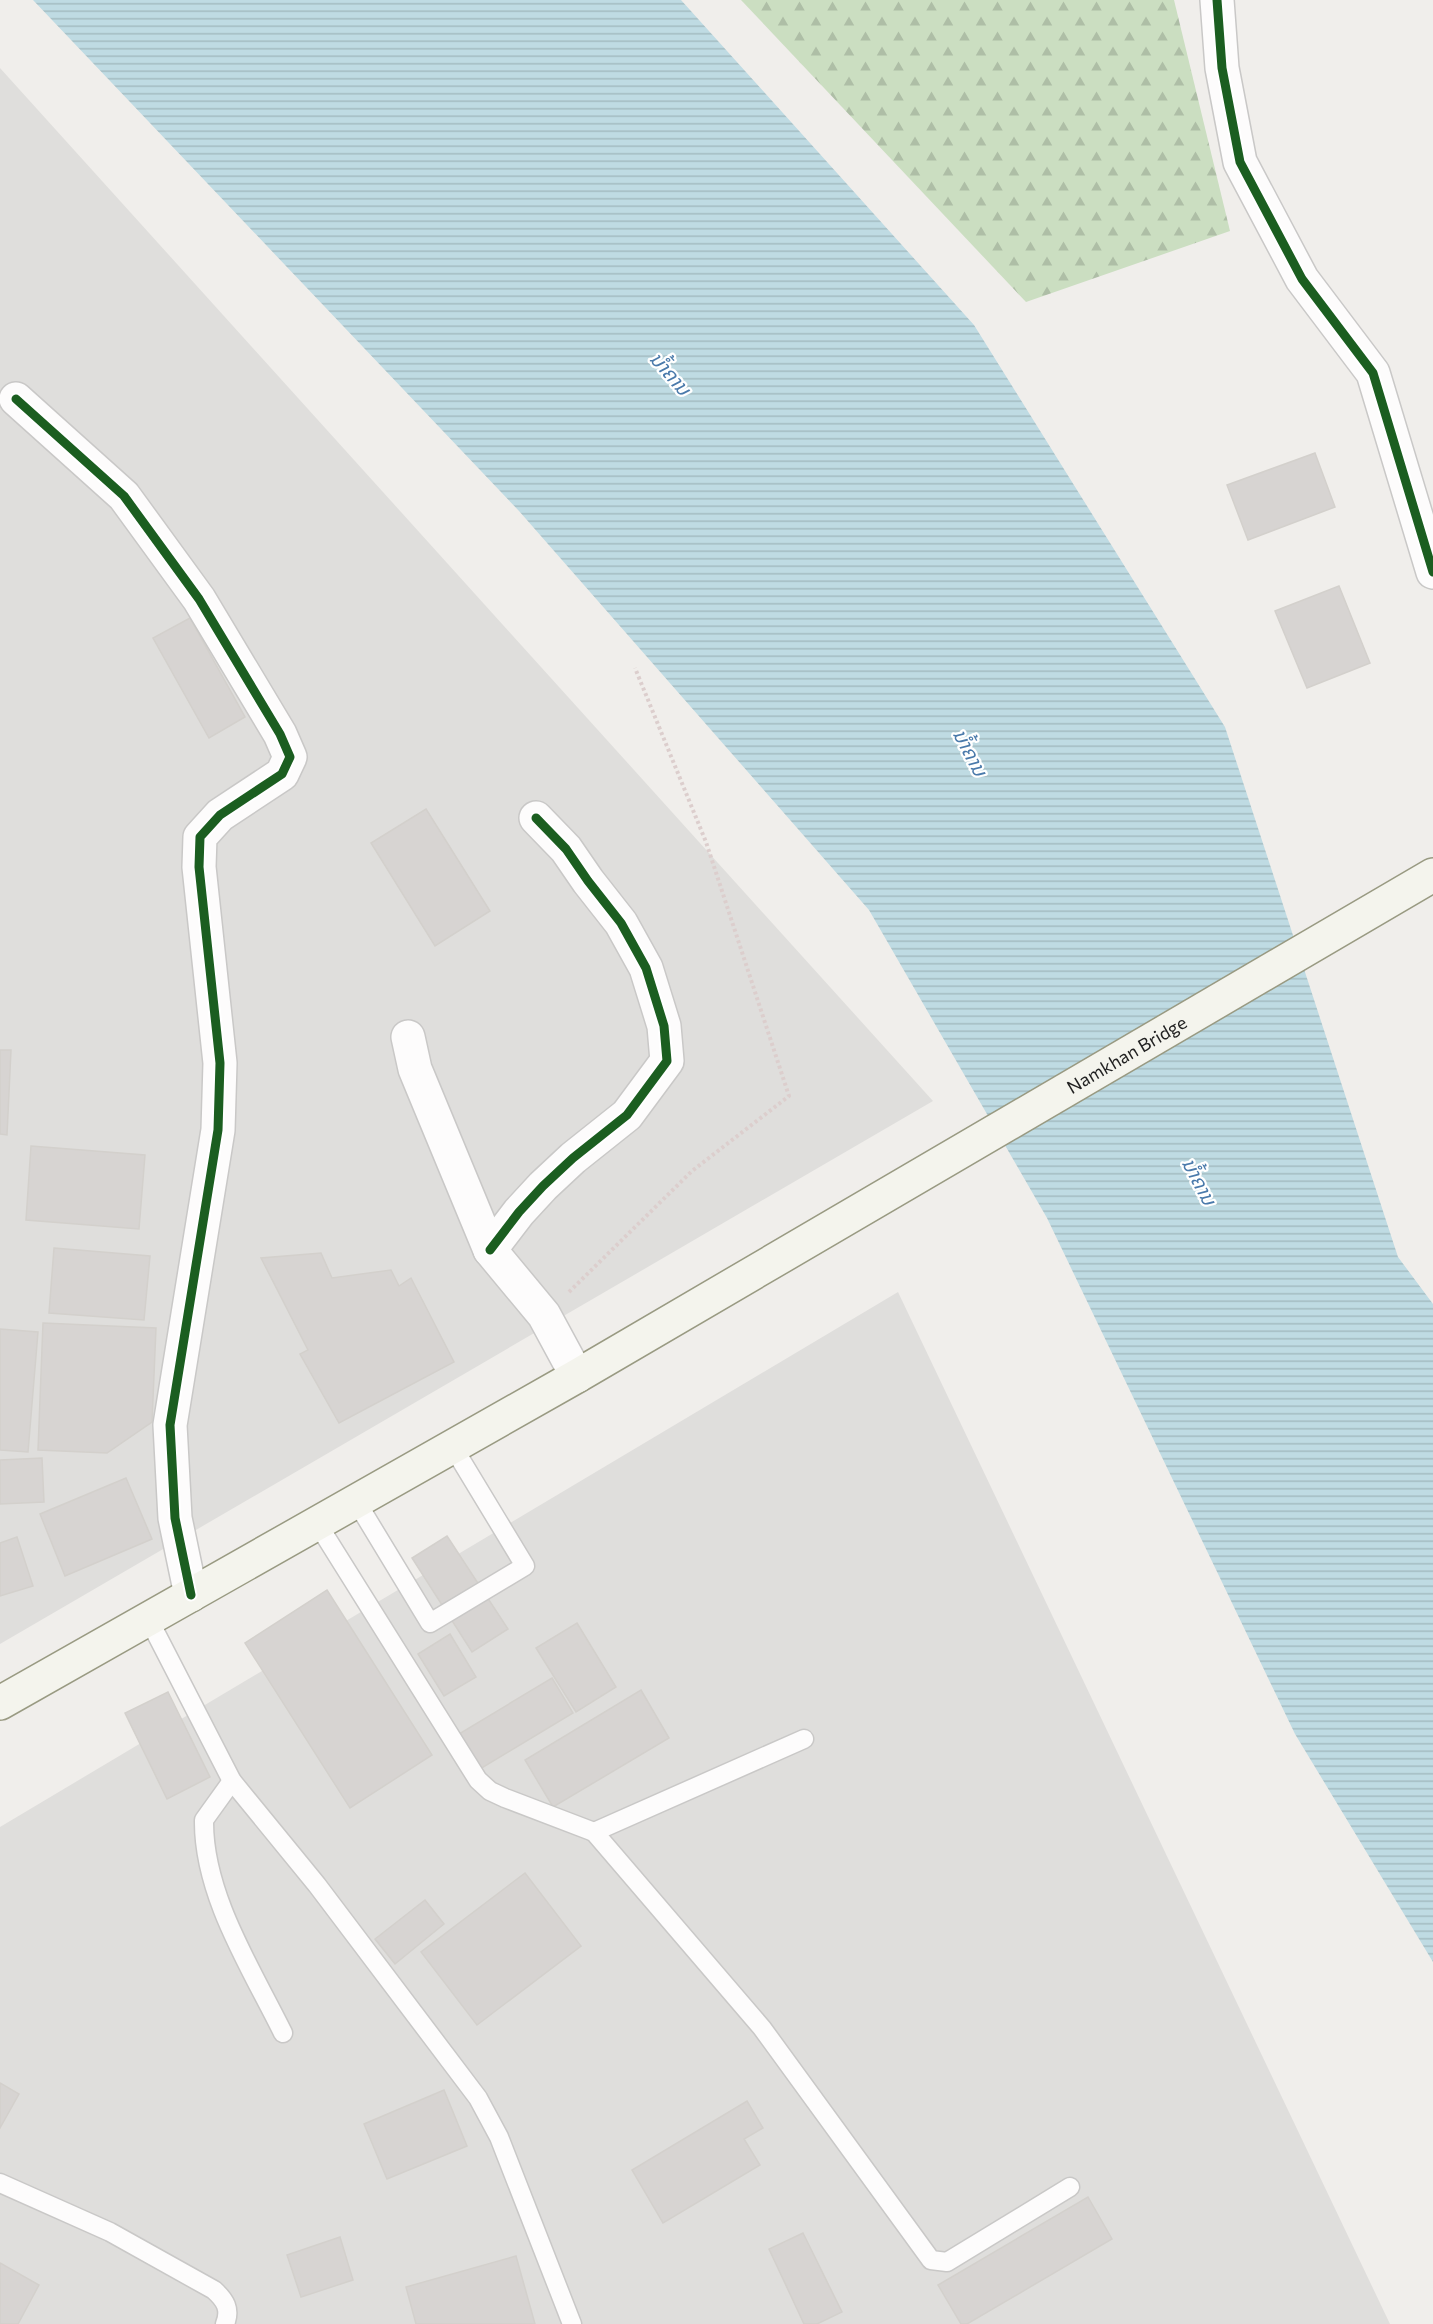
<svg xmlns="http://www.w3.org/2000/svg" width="1433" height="2324" viewBox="0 0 1433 2324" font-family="Commissioner,'Noto Sans Lao',sans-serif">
<defs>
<pattern id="forest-firs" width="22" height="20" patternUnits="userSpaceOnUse" patternTransform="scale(1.5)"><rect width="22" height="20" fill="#cbdec1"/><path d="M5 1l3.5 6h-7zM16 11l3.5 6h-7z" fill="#aebea6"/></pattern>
<pattern id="water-rules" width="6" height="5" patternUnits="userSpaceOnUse" patternTransform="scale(1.5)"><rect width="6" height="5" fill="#bfdbe3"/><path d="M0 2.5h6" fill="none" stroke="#a4bcc2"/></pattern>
</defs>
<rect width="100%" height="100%" fill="#f0eeeb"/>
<g fill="#dfdedc">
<path d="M0,68l933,1033 -933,543z"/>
<path d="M898,1292l492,1032h-1390v-497z"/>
</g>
<path fill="url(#forest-firs)" d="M741,0h433l56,231 -204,71z"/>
<path fill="url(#water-rules)" d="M33,0h648l293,325 251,402 173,530 35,47v658l-138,-228 -248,-516 -178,-308 -350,-399z"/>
<g fill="#d7d4d2" stroke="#d3d0cc" stroke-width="1.5">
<path d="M1315,453l20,54 -87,33 -21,-55z"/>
<path d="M1339,586l31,77 -63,25 -32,-77z"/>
<path d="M190,618l55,99 -36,21 -56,-100z"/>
<path d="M426,809l64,102 -55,35 -64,-103z"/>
<path d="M0,1050h11l-4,85 -7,-1z"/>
<path d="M31,1146l114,9 -6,74 -113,-9z"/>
<path d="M54,1248l96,8 -6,64 -95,-7z"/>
<path d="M321,1253l11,25 59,-8 8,16 12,-8 43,84 -115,61 -39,-69 8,-4 -47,-92z"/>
<path d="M43,1323l113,5 -4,94 -45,31 -69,-3z"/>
<path d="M0,1329l38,3 -10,120 -28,-2z"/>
<path d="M42,1458l2,44 -44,2v-44z"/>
<path d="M126,1478l26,61 -87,37 -25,-62z"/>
<path d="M447,1536l61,93 -36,23 -60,-94z"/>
<path d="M17,1537l16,49 -33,10v-53z"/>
<path d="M327,1590l105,165 -82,53 -105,-165z"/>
<path d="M577,1623l39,64 -40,25 -40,-64z"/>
<path d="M450,1634l26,43 -32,19 -26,-42z"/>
<path d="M552,1678l21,35 -93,56 -21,-35z"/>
<path d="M641,1690l28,48 -116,69 -28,-47z"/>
<path d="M168,1692l42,85 -43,22 -42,-86z"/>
<path d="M525,1873l56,73 -104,79 -56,-73z"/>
<path d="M425,1900l19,24 -49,40 -20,-25z"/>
<path d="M0,2083l19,11 -19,34z"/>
<path d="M444,2090l23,56 -80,33 -23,-55z"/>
<path d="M747,2101l16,27 -19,11 16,26 -97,58 -31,-53z"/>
<path d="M1088,2197l24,42 -145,85h-6l-23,-39z"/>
<path d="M803,2233l39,79 -25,12h-13l-35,-75z"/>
<path d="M340,2237l13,43 -52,17 -14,-42z"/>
<path d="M516,2256l19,68h-119l-10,-37z"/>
<path d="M0,2263l39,22 -21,39h-18z"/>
</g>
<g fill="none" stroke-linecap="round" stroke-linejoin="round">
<defs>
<g id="lane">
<path d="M356,1501l74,122 95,-57 -72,-119"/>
<path d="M317,1523l161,257 12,11 15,7 89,34 168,196 169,232 16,2 123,-75"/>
<path d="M148,1618l84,163 85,104 161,213 21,39 73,187"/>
<path d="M232,1781l-28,39c-1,74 47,148 79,213"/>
<path d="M594,1832l210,-93"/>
<path d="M0,2183l110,49 104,58c11,10 17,19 11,34"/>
</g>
<g id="street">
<path d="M1217,0l5,68 18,94 62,117 71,94 60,199"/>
<path d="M16,399l108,97 75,103 81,135 10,23 -8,17 -62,41 -20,22 -1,30 21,196 -2,67 -48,295 5,93 16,77"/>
<path d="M408,1037l7,32 75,181 54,65 33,61"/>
<path d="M490,1250l29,-38 24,-26 30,-28 54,-43 40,-54 -3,-35 -18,-58 -25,-45 -33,-42 -22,-32 -30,-31"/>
</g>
<g id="secondary">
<path id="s1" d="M0,1703l577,-327 856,-501"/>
</g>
</defs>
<use href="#lane" stroke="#c9c8c7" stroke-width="21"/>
<use href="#street" stroke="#c9c8c7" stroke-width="36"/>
<use href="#secondary" stroke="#999a82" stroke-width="36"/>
<path stroke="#dccecd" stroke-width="4" stroke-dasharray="3 3" stroke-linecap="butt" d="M569,1292l123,-121 97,-75 -83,-254 -71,-174"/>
<use href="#lane" stroke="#fdfcfc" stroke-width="18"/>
<use href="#street" stroke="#fdfcfc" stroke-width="33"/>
<use href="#secondary" stroke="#f4f4ed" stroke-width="33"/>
<defs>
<g id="cycleway">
<path d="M1217,0l5,68 18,94 62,117 71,94 60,199"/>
<path d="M16,399l108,97 75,103 81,135 10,23 -8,17 -62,41 -20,22 -1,30 21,196 -2,67 -48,295 5,93 16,77"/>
<path d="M490,1250l29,-38 24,-26 30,-28 54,-43 40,-54 -3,-35 -18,-58 -25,-45 -33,-42 -22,-32 -30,-31"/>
</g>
</defs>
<use href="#cycleway" stroke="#fff" stroke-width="13"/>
<use href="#cycleway" stroke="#1b5e20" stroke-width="9"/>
</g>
<g text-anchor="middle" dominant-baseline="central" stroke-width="4.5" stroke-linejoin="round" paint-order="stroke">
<g font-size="18" fill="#222" stroke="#fff">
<text stroke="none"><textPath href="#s1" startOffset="1300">Namkhan Bridge</textPath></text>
</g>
<g font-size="20" font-style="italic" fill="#4a7aab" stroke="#fff">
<text transform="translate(671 373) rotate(49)">ນ້ຳຄານ</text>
<text transform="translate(971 752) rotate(62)">ນ້ຳຄານ</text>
<text transform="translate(1200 1181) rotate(62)">ນ້ຳຄານ</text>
</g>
</g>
</svg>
